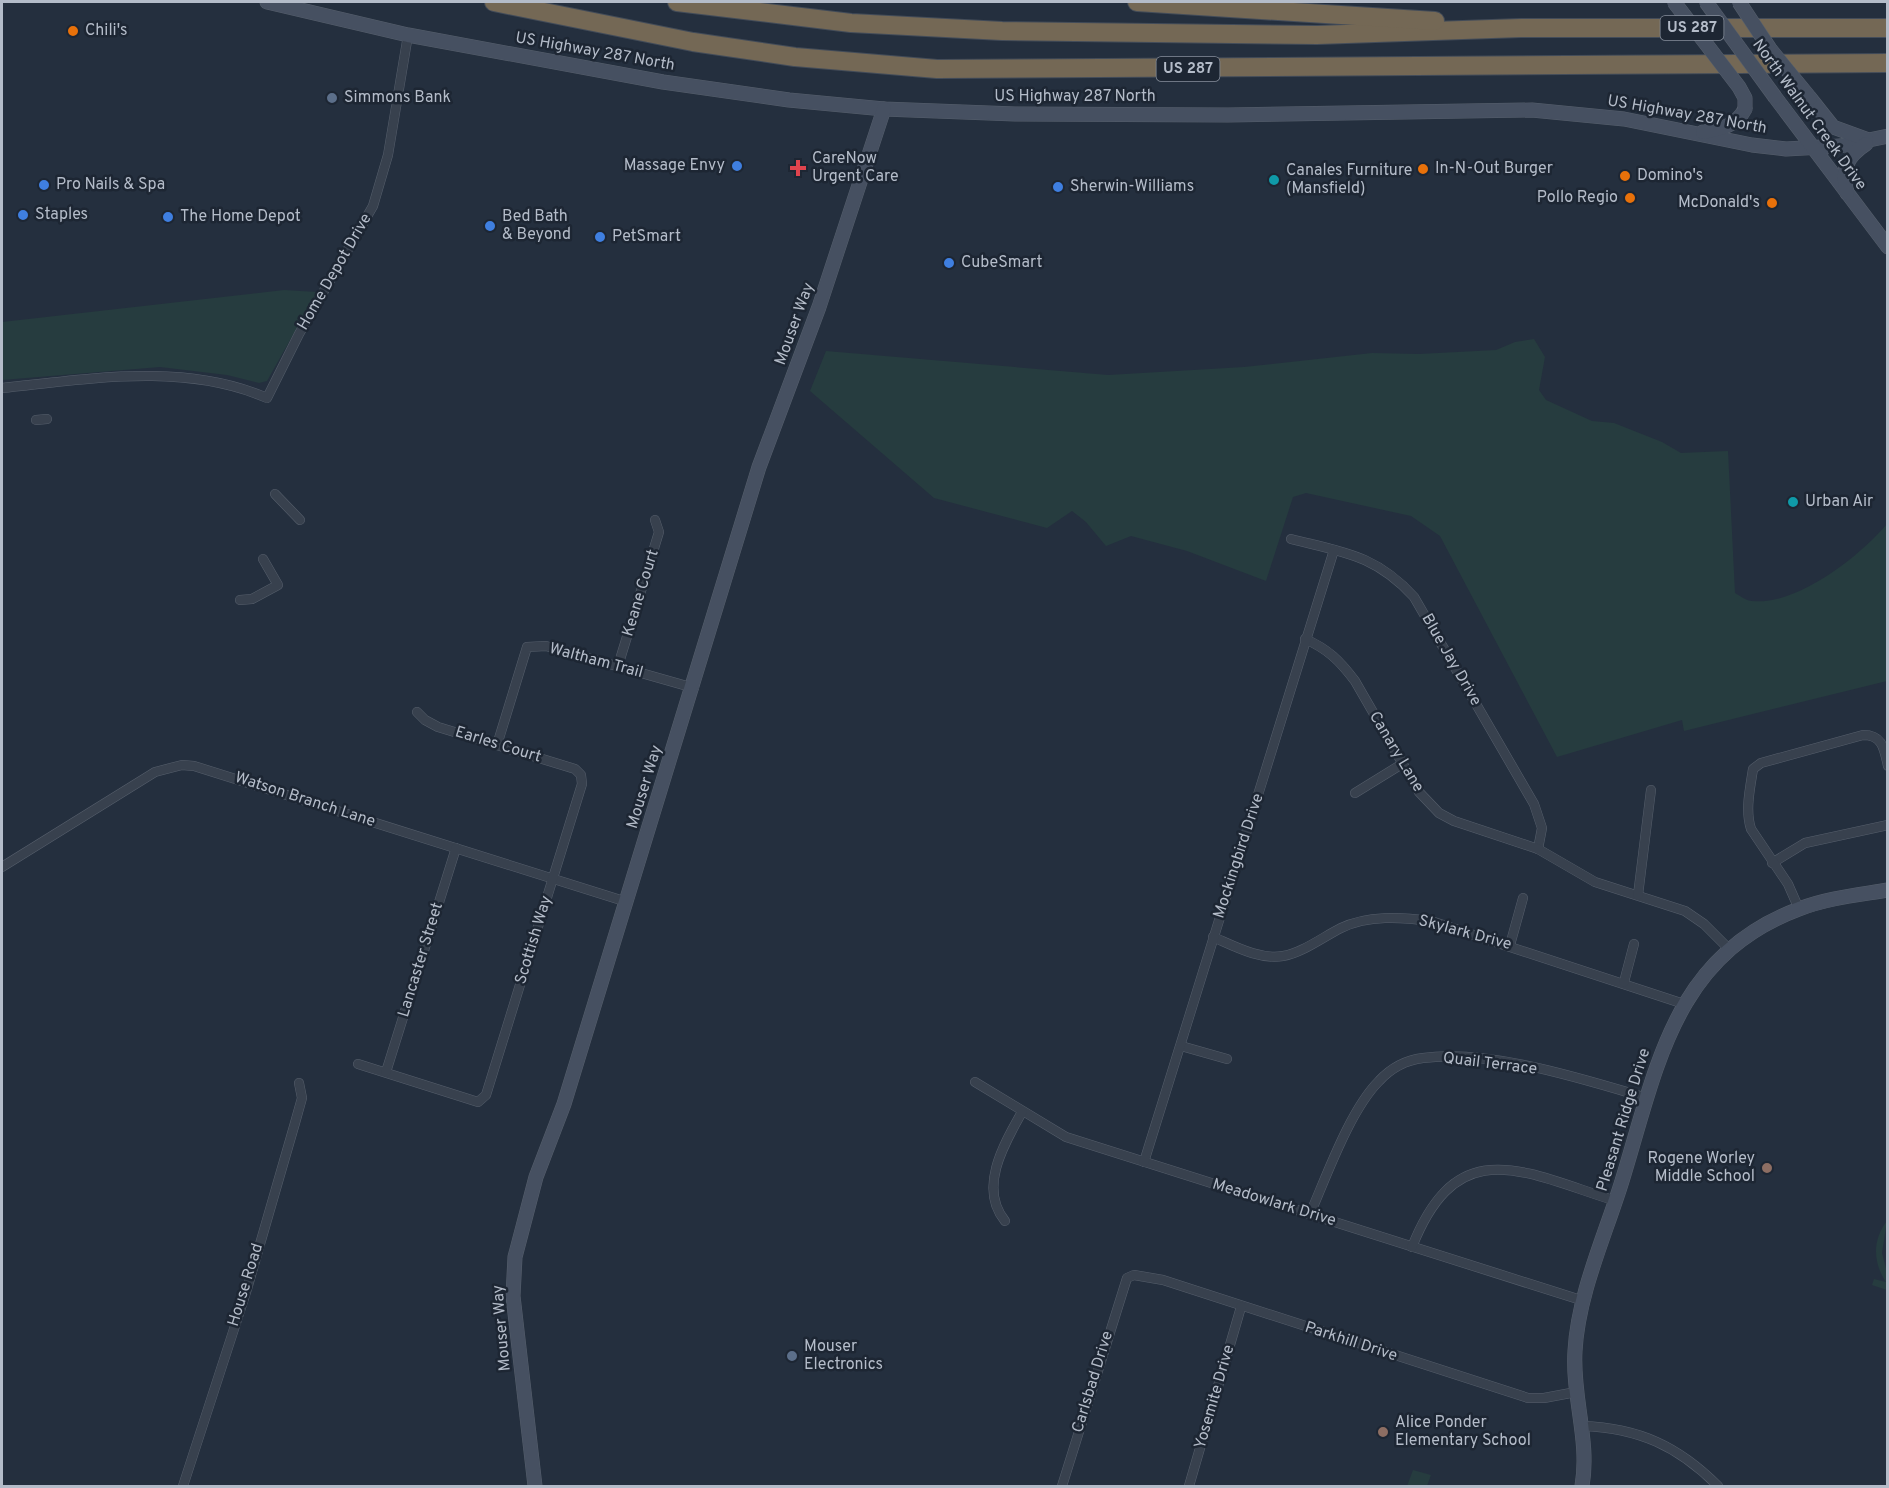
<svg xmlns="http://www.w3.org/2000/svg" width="1889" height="1488" viewBox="0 0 1889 1488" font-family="Overpass,sans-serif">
<rect width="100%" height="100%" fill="#242f3e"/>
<g fill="#263c3f">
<path d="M284,290l33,2 -50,89 -8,2 -32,-8 -67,-8 -158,13v-58z"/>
<path d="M1534,339l11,18 -6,33 7,10 46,21 22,2 48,19 19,11 47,-2 7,142c5,3 12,8 17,8 45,5 108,-45 135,-77v157l-203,50 -2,-11 -125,37 -117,-221 -29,-20 -105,-23 -13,4 -27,84 -79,-30 -56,-15 -25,10 -20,-24 -14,-11 -25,17 -113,-30 -124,-107 16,-40 282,24 136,-8 128,-14 47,1 77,-4 19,-8z"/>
<path d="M1887,1221l-5,32 5,19v18l-15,-5 2,-6 12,3c-13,-19 -14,-42 1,-61z"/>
<path d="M1413,1470l18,5 -4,11h-20z"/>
</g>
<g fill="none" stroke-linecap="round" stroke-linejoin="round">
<defs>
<g id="street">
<path d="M2,388c87,-9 182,-26 265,10l32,-64 74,-128 15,-51 20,-120"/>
<path d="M36,420l11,-1"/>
<path d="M275,494l25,26"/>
<path d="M1291,539c52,13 85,16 123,58l120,207 8,24 -4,21"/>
<path d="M240,600l12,-1 26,-14 -15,-26"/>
<path d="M1305,639c23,10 35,22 50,42l64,111 20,21 15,8 84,28 57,33 90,29 19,13 26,26"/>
<path d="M618,666l41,-134 -4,-12"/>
<path d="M497,745l30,-98 19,-1 148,42"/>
<path d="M1355,793l47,-29"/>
<path d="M1772,863l33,-20 83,-18"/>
<path d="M2,867l153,-95 27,-7 12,1 433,136"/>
<path d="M1638,895l13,-105"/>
<path d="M1799,909l-11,-25 -37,-55c-6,-19 -1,-40 2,-60l8,-6 102,-28c20,0 21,14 25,31"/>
<path d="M1213,937c21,9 46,23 70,19 19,-3 40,-19 58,-28 27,-13 60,-11 90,-7l253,83"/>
<path d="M1510,945l13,-47"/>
<path d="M1624,982l10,-38"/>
<path d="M1181,1046l46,13"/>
<path d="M358,1064l120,38 8,-7 96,-311 -1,-9 -6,-6 -137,-42 -13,-7 -8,-8"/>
<path d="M386,1072l70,-224"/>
<path d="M975,1082l91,55 518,164"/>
<path d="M1144,1162l190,-612"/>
<path d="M1310,1214c17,-39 40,-104 69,-133 12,-13 27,-21 44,-23 66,-9 160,21 224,40"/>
<path d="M1005,1221c-27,-33 -1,-77 17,-109"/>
<path d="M1412,1247c46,-116 111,-75 204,-46"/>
<path d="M1582,1426c57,2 96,20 136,60"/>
<path d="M183,1486l64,-197 48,-166 7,-25 -3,-15"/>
<path d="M1062,1486l65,-208 7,-3 29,5 365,118h16l32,-6"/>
<path d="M1189,1486l52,-179"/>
</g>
<g id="secondary">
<path d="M267,2l141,33 255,47 126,18 95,9 131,5 213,1 304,-5 92,9 128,26 34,4 54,-3 48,-10"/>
<path d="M1775,97l113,150"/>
<path d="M1810,98l23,29 33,12"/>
<path d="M1703,132c18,-3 33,-6 42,-23"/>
<path d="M1847,193c-6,-23 -1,-36 19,-49"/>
<path d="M535,1486l-22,-190 2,-39 21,-80 28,-73 195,-637 60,-160 65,-198"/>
<path d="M1582,1486c8,-45 -10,-89 -7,-135 3,-57 30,-115 47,-170 35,-113 51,-225 177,-272 28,-11 59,-14 89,-19"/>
</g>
<g id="highway">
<path d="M494,2l199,40 102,15 142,12 951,-6"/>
<path d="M677,2l174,21 151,8 315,4 204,-7h367"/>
<path d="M1137,2l298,19"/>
</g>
</defs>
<use href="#street" stroke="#565f6c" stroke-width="10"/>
<use href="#secondary" stroke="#565f6c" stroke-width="15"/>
<use href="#highway" stroke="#434c59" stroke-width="20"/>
<use href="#street" stroke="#38414e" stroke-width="9"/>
<use href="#secondary" stroke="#465061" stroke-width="14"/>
<use href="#highway" stroke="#746855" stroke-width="18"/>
<defs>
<g id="secondary-bridge">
<path d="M1674,2l65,85 6,11v11"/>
<path d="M1706,2l69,95"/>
<path d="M1739,2l31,47 40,49"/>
</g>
</defs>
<use href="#secondary-bridge" stroke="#565f6c" stroke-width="15" stroke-linecap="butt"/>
<use href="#secondary-bridge" stroke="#465061" stroke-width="14"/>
</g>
<g fill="#e8710a" stroke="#1d2633" stroke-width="2">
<circle cx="73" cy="31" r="6"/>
<circle cx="1423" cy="169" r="6"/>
<circle cx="1625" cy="176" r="6"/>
<circle cx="1630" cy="198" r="6"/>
<circle cx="1772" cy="203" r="6"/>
</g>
<g fill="#5c6f8a" stroke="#1d2633" stroke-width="2">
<circle cx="332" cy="98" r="6"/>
<circle cx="792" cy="1356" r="6"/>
</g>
<g fill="#3f7fe0" stroke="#1d2633" stroke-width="2">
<circle cx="737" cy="166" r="6"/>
<circle cx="44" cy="185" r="6"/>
<circle cx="1058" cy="187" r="6"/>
<circle cx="23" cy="215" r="6"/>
<circle cx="168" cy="217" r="6"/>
<circle cx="490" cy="226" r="6"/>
<circle cx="600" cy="237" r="6"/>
<circle cx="949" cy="263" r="6"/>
</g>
<path fill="#e0444e" stroke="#1d2633" stroke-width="2" d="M795 159h6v6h6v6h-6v6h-6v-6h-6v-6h6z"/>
<g fill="#0f9aa8" stroke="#1d2633" stroke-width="2">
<circle cx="1274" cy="180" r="6"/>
<circle cx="1793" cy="502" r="6"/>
</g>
<g fill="#8d6e63" stroke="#1d2633" stroke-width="2">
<circle cx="1767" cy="1168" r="6"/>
<circle cx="1383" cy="1432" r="6"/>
</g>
<g text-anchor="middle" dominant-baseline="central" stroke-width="5" stroke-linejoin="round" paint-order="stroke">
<g fill="#1d2633" stroke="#878f9c" stroke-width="1.5">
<rect x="1660.5" y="16" width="63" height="24" rx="4.5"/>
<rect x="1156.5" y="57" width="63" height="24" rx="4.5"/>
</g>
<g font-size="15" font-weight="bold" fill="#b4bcc9">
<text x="1692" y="28">US 287</text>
<text x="1188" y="69">US 287</text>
</g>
<g font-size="16" fill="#b4bcc9" stroke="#1d2633" text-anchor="start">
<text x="85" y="31">Chili's</text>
<text x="344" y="98">Simmons Bank</text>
<text x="812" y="159">CareNow<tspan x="812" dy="18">Urgent Care</tspan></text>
<text x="725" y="166" text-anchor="end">Massage Envy</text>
<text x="1435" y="169">In-N-Out Burger</text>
<text x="1286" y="171">Canales Furniture<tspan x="1286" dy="18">(Mansfield)</tspan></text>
<text x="1637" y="176">Domino's</text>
<text x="56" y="185">Pro Nails &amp; Spa</text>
<text x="1070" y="187">Sherwin-Williams</text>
<text x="1618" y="198" text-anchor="end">Pollo Regio</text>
<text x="1760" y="203" text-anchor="end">McDonald's</text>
<text x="35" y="215">Staples</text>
<text x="180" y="217">The Home Depot</text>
<text x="502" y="217">Bed Bath<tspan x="502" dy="18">&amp; Beyond</tspan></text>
<text x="612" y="237">PetSmart</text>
<text x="961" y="263">CubeSmart</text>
<text x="1805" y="502">Urban Air</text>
<text x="1755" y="1159" text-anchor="end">Rogene Worley<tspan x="1755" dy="18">Middle School</tspan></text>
<text x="804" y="1347">Mouser<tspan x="804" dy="18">Electronics</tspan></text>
<text x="1395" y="1423">Alice Ponder<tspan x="1395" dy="18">Elementary School</tspan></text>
</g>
<g font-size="16" fill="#b4bcc9" stroke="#1d2633">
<text transform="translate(595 52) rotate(10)">US Highway 287 North</text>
<text x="1075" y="97">US Highway 287 North</text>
<text transform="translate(1687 115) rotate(10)">US Highway 287 North</text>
<text transform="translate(1809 115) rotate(54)">North Walnut Creek Drive</text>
<text transform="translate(335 272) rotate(-60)">Home Depot Drive</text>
<text transform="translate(795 324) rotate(-70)">Mouser Way</text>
<text transform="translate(641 593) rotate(-73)">Keane Court</text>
<text transform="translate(1451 660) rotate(60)">Blue Jay Drive</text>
<text transform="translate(596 661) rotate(15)">Waltham Trail</text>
<text transform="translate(498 745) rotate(17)">Earles Court</text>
<text transform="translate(1396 752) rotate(59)">Canary Lane</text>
<text transform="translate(645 787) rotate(-73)">Mouser Way</text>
<text transform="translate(305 800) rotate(18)">Watson Branch Lane</text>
<text transform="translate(1239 856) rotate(-72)">Mockingbird Drive</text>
<text transform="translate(1465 933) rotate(15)">Skylark Drive</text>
<text transform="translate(534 940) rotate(-73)">Scottish Way</text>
<text transform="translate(421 960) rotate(-73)">Lancaster Street</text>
<text transform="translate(1490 1064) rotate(7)">Quail Terrace</text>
<text transform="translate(1624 1120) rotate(-73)">Pleasant Ridge Drive</text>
<text transform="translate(1274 1203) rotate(17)">Meadowlark Drive</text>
<text transform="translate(246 1285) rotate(-73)">House Road</text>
<text transform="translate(502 1328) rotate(-95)">Mouser Way</text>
<text transform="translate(1351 1342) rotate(18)">Parkhill Drive</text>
<text transform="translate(1093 1382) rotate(-73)">Carlsbad Drive</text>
<text transform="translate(1215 1397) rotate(-74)">Yosemite Drive</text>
</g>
</g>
<rect width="1889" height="1488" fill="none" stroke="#b4bcc9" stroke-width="6"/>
</svg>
